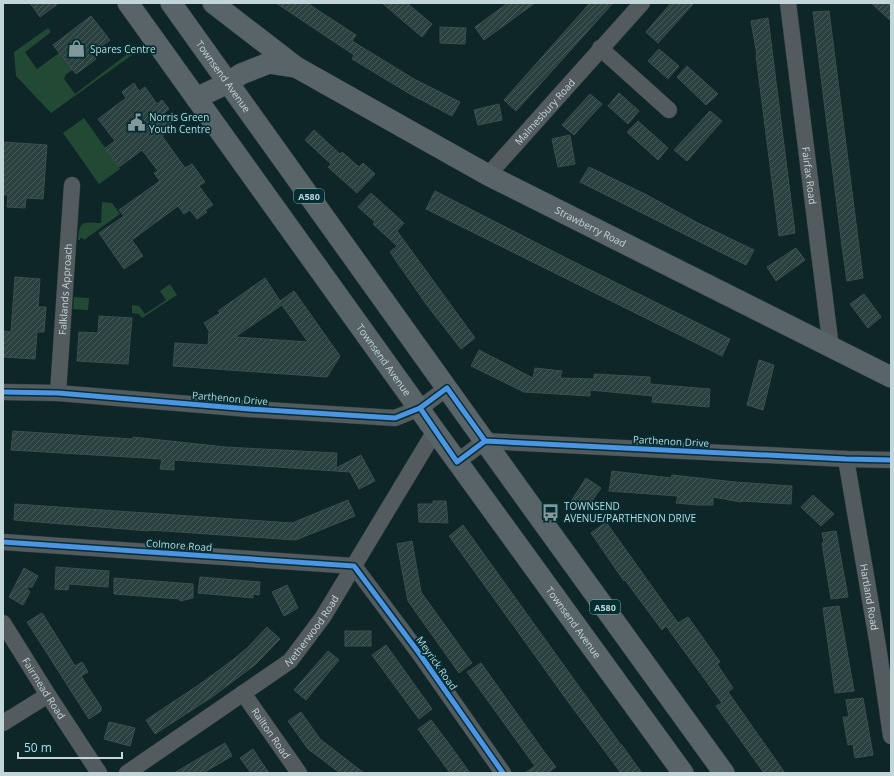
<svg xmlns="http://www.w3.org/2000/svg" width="894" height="776" viewBox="0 0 894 776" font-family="'Open Sans',sans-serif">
<defs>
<pattern id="building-hatch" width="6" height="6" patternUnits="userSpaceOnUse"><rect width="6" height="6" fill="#2b4140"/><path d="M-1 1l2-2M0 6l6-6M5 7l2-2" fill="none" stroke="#485c5b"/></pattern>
</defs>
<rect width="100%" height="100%" fill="#0e2628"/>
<g fill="#214934">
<path d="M48,28l3,4 -26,20 12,17 22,-16 14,17 -7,4 -2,5 11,15 51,-39 1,-9 3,-3 6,9 -85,61 -35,-37 -2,-24z"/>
<path d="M84,118l36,51 -21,15 -36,-51z"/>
<path d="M102,202l10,1 8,11 -36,26 -1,-2h-3v2h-2c1,-20 6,-18 23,-17z"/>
<path d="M170,284l7,11 -35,23 -3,-4 -7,-1v-8l7,1 6,8 21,-14 -6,-9z"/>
<path d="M74,297l15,1 -1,12 -15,-1z"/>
</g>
<g fill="url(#building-hatch)" stroke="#3c4e4d" fill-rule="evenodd">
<path d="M30,3h29l-19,14z"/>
<path d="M276,3h31l49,32 -4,6 62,38 46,23 -8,14 -42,-22 -58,-35 2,-4z"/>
<path d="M382,3h25l25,21 -10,13z"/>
<path d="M508,3h27l-51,37 -9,-13z"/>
<path d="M590,3h23l-97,108 -12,-11z"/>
<path d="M671,3h23l-36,40 -12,-11z"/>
<path d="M871,3h20v18z"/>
<path d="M829,11l34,267 -16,3 -5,-35 -29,-234z"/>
<path d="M91,16l19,24 -19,14 5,5 -20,15 -23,-29z"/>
<path d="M768,18l27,215 -16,3 -23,-181h1l-6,-34z"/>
<path d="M440,27l26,1 -1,16 -25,-1z"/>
<path d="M659,49l20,17 -11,13 -20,-18z"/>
<path d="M687,66l31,28 -12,11 -29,-28z"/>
<path d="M134,83l5,8 6,-4 12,17 5,-4 7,9 -5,4 10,14 -12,9 23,32 7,-4 13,18 -6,4 14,19 -8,5 2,2 -10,7 -7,-9 -6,4 -6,-8 -46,34 11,16 -19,13 -25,-36 25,-17 -5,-6 41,-29 -6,-8 4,-2 -16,-21 -23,17 -14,-19 10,-7 -17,-22 28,-21 -4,-6z"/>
<path d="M619,93l20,18 -11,13 -20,-18z"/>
<path d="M590,94l12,10 -28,31 -12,-10z"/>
<path d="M499,104l3,16 -24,5 -4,-15z"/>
<path d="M710,111l12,10 -35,40 -13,-11z"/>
<path d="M638,121l30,27 -10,12 -31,-28z"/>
<path d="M314,130l26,24 2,-2 17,15 4,-4 12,11 -18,19 -29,-26 3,-3 -26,-24z"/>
<path d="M570,135l5,29 -17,3 -6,-28z"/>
<path d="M3,142l44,3 -4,54 -17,-1 -1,10 -18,-1 1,-12h-5z"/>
<path d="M589,167l58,28 49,27 58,28 -8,15 -166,-83z"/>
<path d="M435,191l133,68 162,80 -8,17 -296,-147z"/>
<path d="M371,193l33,30 -7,8 78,107 -14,11 -35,-45 -36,-52 7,-6 -24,-22 2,-2 -17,-15z"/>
<path d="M796,248l9,12 -29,21 -9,-14z"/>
<path d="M15,277l25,2 -2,28h8l-2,25h-7l-2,27 -32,-2v-26l8,1z"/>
<path d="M265,278l15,23 14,-10 46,65 -13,21 -154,-11 2,-23 33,2 1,-14 -5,-8 16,-10 -2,-2zM282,305l26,37 -73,-5z"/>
<path d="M864,294l17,23 -13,11 -18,-24z"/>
<path d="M99,316l33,2 -4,46 -51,-3 2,-29 19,1z"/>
<path d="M479,350l54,28 2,-10 27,3 -2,7 34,1v-5l56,3v7l60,5 -1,18 -57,-5 1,-6 -63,-6v6l-66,-4 -53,-26z"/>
<path d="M759,360l15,5 -11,45 -16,-5z"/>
<path d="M13,431l120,8v-2l92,10 112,6 -1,15 25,-13 14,26 -16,8 -9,-17 -176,-12v10l-14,-1 2,-10 -151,-9z"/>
<path d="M612,471l59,7 1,-3 63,7 57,4 -1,18 -49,-3 -1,1 -28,-5v8h-16l-21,-2 2,-7 -69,-5z"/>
<path d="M586,478l15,10 -16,23 -15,-8z"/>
<path d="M813,495l21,19 -13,12 -20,-19z"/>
<path d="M348,500l7,16 -59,24 -147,-10v1l-135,-11 1,-16 277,19z"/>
<path d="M433,501h13l2,22 -29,-1 -1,-18h15z"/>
<path d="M606,522l72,101 10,-6 32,45 -3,2 16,24 -5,4 57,81h-21l-48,-67 6,-3 -56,-77 -4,4 -37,-50 -1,1 -33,-48z"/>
<path d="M463,525l158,220v-1l21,29h-21l-52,-70 -120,-167z"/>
<path d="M836,531l12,66 -17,2 -9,-56 2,-1 -2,-9z"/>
<path d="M412,541l9,51 51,71 -13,10 -51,-72 -11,-57z"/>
<path d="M56,567l53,4 -1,16 -39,-3 -1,6 -13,-1z"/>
<path d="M24,568l14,8 -6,11h-6l4,5 -7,13 -14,-8z"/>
<path d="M200,577l60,5 -1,13 -6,-1v4l-55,-5z"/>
<path d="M114,578l79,6v14l-13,3v-2l-66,-5z"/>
<path d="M287,585l11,23 -14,8 -12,-24z"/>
<path d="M839,606l15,85 -19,2 -12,-85z"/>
<path d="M42,613l33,53 7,-4 6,10 -7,4 20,31v4l-12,8 -62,-97z"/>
<path d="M267,627l13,12 -24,25 -44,33 -57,37 -9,-14 54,-36 34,-25 13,-11z"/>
<rect x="345" y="631" width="26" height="15"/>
<path d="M386,645l46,64 -13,10 -47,-64z"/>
<path d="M328,651l11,9 -33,40 -12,-10z"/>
<path d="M481,663l64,90 11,14 -9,6h-22l10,-7 -68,-94z"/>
<path d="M863,698l10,57 -18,3 -2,-14 -5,1 -5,-28h6l-3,-17z"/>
<path d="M301,712l19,27 44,34h-24l-32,-24 -20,-28z"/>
<path d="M431,720l16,21 23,32h-20l-32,-44z"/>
<path d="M109,722l26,6 -5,18 -26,-7z"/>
<path d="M225,743l7,13 -29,17h-29z"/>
<path d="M253,749l7,11 9,13h-18l-11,-15z"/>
</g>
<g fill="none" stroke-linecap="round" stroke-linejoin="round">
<defs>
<g id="minor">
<path id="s1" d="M788,3l43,345"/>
<path d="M600,48l69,62"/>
<path id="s2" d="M488,175l154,-172"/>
<path d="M3,392l55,1 191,16 146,9 25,-10 27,-20"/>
<path id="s3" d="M58,393l14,-208"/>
<path id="s4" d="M846,459l32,187 13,90"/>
<path d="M457,462l28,-21 361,18 45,1"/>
<path d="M3,542l351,24 65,87 84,120"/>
<path id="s5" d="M3,623l45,72 51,78"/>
<path id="s6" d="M243,693l56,80"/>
<path d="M3,723l45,-28"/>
<path id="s7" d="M127,773l163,-112 33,-44 112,-186"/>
</g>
<g id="major">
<path id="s8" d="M128,3l307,428 248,342"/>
<path id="s9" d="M171,3l345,482 208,288"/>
<path id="s10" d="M213,3l83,64 192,108 403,202"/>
<path d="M196,98l32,-15 13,-9 28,-11 26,4"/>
</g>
</defs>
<use href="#minor" stroke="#2d4042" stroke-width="17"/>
<use href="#major" stroke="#2d4042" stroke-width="22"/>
<use href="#minor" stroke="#545b5e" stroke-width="16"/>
<use href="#major" stroke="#596468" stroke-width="21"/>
<defs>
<g id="cycleway">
<path d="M3,392l55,1 191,16 146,9 25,-10 27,-20 38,53"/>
<path d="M420,408l37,54 28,-21 361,18 45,1"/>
<path d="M3,542l351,24 65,87 84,120"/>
</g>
</defs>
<use href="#cycleway" stroke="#032e33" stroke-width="8"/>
<use href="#cycleway" stroke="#4d94e3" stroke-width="5"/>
</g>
<defs>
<symbol id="shop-bare" viewBox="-9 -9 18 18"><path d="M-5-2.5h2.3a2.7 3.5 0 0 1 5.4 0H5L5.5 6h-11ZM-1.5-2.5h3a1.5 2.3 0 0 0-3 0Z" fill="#83989b" stroke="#032e33" stroke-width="2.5" paint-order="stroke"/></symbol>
<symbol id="civic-bare" viewBox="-9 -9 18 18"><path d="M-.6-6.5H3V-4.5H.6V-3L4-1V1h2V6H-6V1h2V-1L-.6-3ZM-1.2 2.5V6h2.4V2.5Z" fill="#83989b" stroke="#032e33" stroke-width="2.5" paint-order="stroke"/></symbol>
<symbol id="bus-bare" viewBox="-9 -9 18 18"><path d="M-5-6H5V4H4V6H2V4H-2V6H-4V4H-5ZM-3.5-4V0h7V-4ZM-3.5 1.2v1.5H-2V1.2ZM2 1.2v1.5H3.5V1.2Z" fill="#83989b" stroke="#032e33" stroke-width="2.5" paint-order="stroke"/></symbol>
</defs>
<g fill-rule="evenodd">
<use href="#shop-bare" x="64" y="36" width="25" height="25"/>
<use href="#civic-bare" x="124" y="110" width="25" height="25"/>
<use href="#bus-bare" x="538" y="500" width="25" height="25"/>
</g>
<g text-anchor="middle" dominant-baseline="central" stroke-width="3.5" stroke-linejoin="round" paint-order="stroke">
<g fill="#032e33" stroke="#89a4a7" stroke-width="1">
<rect x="294" y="189" width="30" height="14" rx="3"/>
<rect x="590" y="600" width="30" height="14" rx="3"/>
</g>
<g font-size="9" font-weight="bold" fill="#c2d6d9">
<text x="309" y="196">A580</text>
<text x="605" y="607">A580</text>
</g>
<g font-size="10" fill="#c2d6d9" stroke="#032e33" text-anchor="start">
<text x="90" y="49">Spares Centre</text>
<text x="149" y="117">Norris Green<tspan x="149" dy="12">Youth Centre</tspan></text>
<text x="564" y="506">TOWNSEND<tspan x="564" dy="12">AVENUE/PARTHENON DRIVE</tspan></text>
</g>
<g font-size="10" fill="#c2d6d9" stroke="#032e33">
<text stroke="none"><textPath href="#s9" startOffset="90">Townsend Avenue</textPath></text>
<text stroke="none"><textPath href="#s2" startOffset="85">Malmesbury Road</textPath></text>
<text stroke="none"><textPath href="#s1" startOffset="174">Fairfax Road</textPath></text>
<text stroke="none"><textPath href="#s10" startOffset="440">Strawberry Road</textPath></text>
<text stroke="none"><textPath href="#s3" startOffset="104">Falklands Approach</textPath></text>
<text stroke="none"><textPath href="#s8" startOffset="439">Townsend Avenue</textPath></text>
<text transform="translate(230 398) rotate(5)">Parthenon Drive</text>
<text transform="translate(671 441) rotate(3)">Parthenon Drive</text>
<text transform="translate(179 545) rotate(4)">Colmore Road</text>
<text stroke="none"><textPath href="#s4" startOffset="140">Hartland Road</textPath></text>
<text stroke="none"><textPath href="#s8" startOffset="763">Townsend Avenue</textPath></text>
<text stroke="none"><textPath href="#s7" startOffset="235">Netherwood Road</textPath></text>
<text transform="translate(437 663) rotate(55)">Meyrick Road</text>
<text stroke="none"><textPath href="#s5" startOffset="77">Fairmead Road</textPath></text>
<text stroke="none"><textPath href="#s6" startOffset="49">Railton Road</textPath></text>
</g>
</g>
<rect width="894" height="776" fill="none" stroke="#c2d6d9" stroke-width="8"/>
<path d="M18 752v6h104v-6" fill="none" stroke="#c2d6d9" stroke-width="2"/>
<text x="24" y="752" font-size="12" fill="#c2d6d9" stroke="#032e33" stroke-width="3" paint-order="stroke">50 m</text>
</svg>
